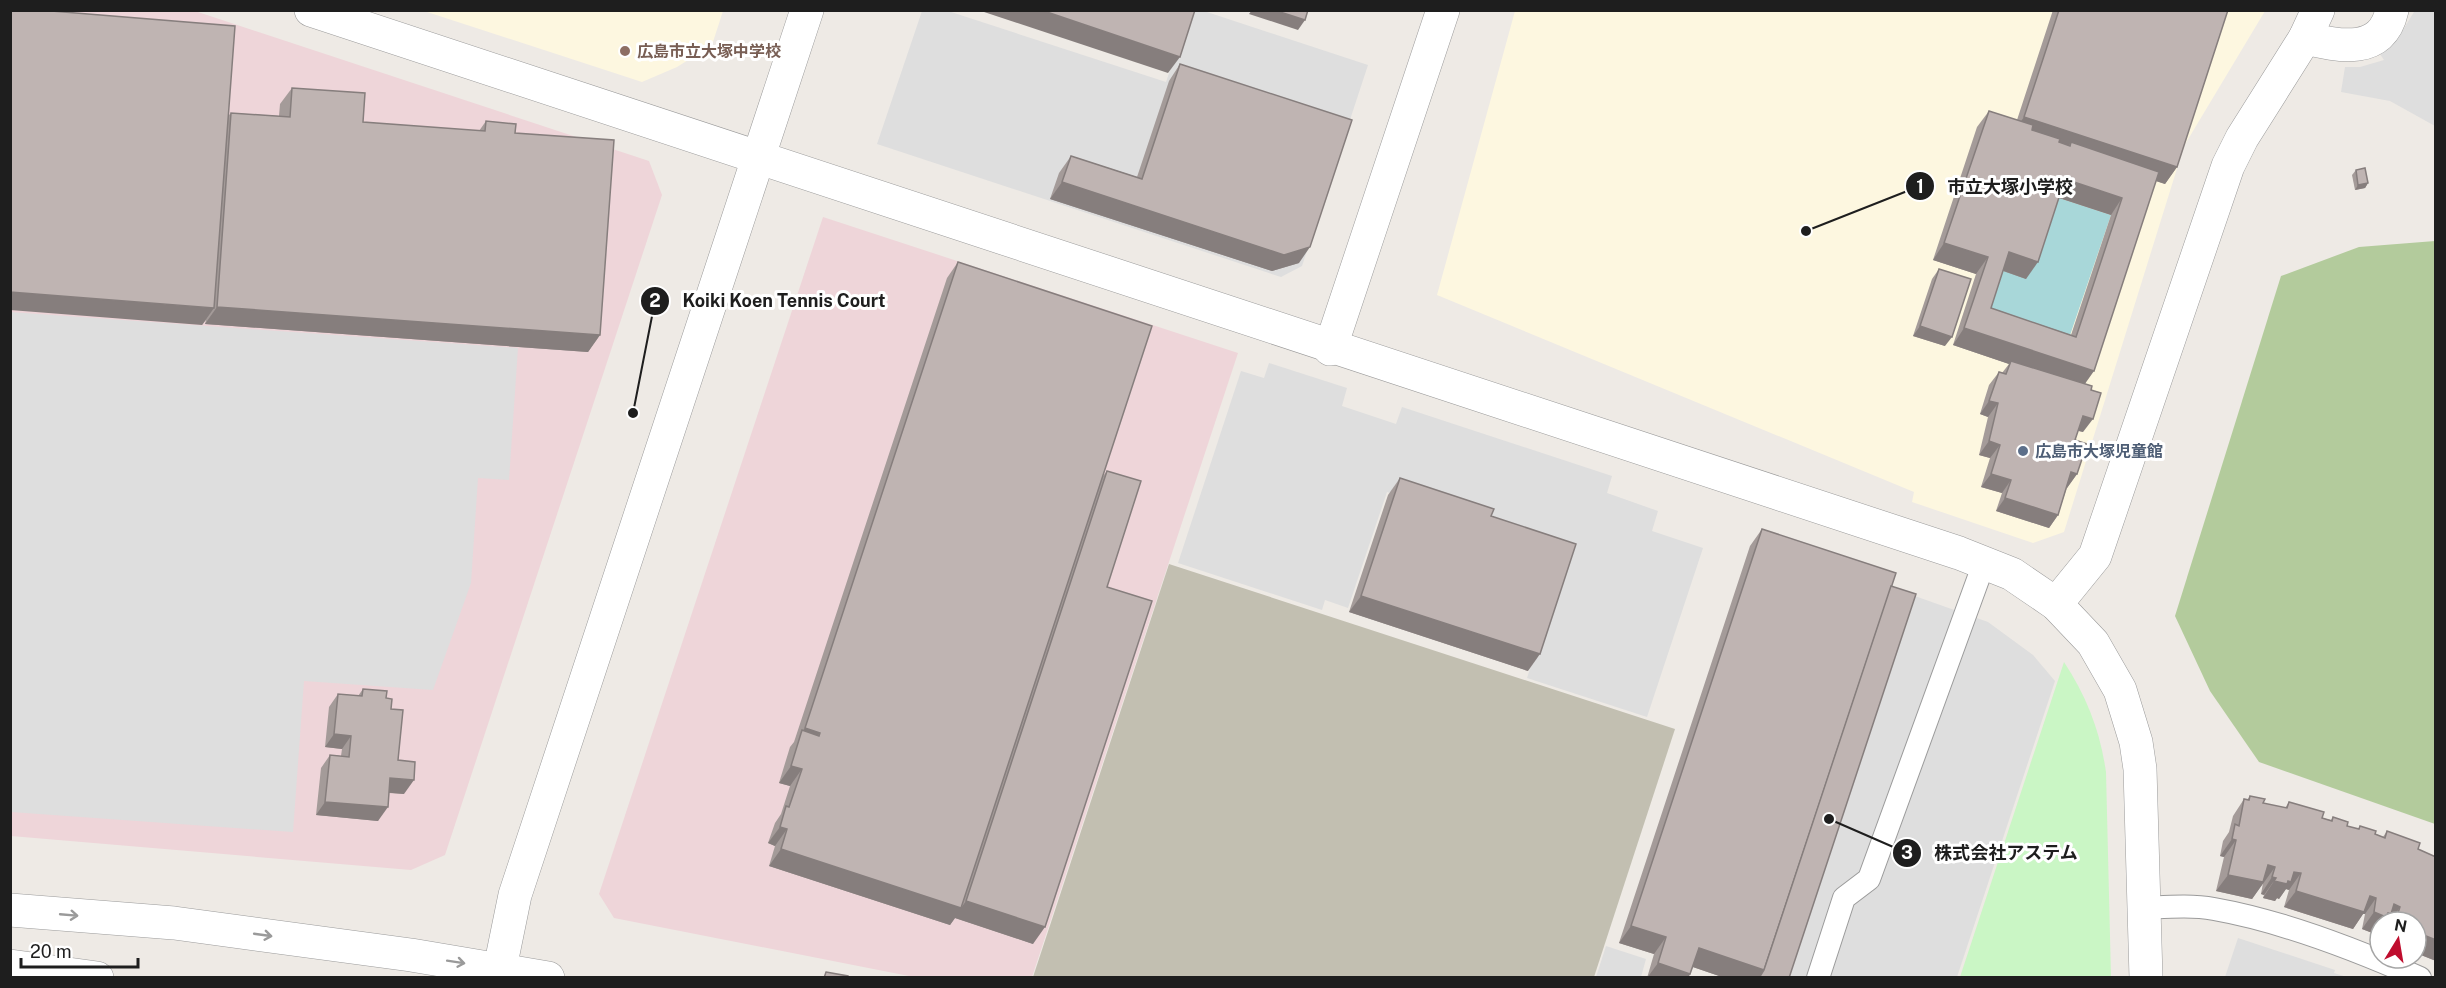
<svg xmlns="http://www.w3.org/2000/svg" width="2446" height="988" viewBox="0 0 2446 988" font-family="'Public Sans','Noto Sans JP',sans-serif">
<rect width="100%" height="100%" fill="#eeeae5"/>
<g fill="#eed5d9">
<path d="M10,11h185l454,150 13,34 -217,660 -34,15 -400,-34z"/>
<path d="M823,217l415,136 -206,624h-118l-300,-59 -15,-24z"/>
</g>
<g fill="#fdf7e0">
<path d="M424,11l299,-1v1l-11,34 -35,22 -35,15z"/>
<path d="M1515,11h750l-81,135 -120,386 -31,11 -121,-41 2,-10 -477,-197z"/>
</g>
<path fill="#c2bfb1" d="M1169,564l506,165 -81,248h-561z"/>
<path fill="#b3cb9c" d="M2435,241h1l-1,583 -176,-62 -49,-71 -35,-75 106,-340 78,-29z"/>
<path fill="#caf6c5" d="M2064,662c23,35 36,69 42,110l5,205h-151z"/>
<g fill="#dedede">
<path d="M922,11h26l218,71 24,-71h14l164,54 -66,201 -21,11 -404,-133z"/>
<path d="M2435,11v115l-45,-25 -49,-9 4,-25h15l24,-7 -4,-6 21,-21 13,-21z"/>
<path d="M10,312l508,36 -9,132 -31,-2 -7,105 -38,107 -129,-9 -11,151 -282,-20z"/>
<path d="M1269,363l78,25 -5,18 54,18 6,-17 210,69 -5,17 51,18 -6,20 51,17 -56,169 -120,-39 41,-127 -181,-59 -39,116 -23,-8 -3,10 -144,-47 63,-192 23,7z"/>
<path d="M1898,590l90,32 45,33 22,26 -98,296 -187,1z"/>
<path d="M2238,938l97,32 -1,3 13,4h-122z"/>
<path d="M1606,946l40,13 -5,18h-45z"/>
</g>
<path fill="#a8d7d9" d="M2053,196l58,19 -47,138 -85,-28 19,-56 28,9z"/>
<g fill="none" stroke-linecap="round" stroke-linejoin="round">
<defs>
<g id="service">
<path d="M2145,908c23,-1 46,-3 69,1 68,12 143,41 206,69"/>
<path d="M1818,978l26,-80 25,-19 115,-316"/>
</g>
<g id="minor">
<path d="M311,10c550,180 1098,365 1648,543l53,21 44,30 37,39 27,47 16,52 4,27 6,209"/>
<path d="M2305,38c34,8 77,18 87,-28"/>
<path d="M1330,349l113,-339"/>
<path d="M2056,604l39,-48 133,-390 14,-28 63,-100 13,-28"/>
</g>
<g id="tertiary">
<path d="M10,910l164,13 237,32 137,23"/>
<path d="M10,966l87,12"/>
<path d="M498,978l17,-83 292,-885"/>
</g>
</defs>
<use href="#service" stroke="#9b9b9b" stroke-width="24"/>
<use href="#minor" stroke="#9b9b9b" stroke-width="34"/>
<use href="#tertiary" stroke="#9b9b9b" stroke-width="34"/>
<use href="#service" stroke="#fff" stroke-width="22"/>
<use href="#minor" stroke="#fff" stroke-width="33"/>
<use href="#tertiary" stroke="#fff" stroke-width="33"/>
</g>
<g fill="#a49b99" fill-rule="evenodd">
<path d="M2053,10h175l-51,157 -12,17 -9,-3 -71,203 6,6 -8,42 -5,-1 -3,9 2,34 -10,14v-1l-9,28 -9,13 -53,-17 6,-18 -21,-6 9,-29 -11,-3 9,-38 -8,-3 9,-29 10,-13 3,1 7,-9 -56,-19 23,-71 -43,-14 44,-133 12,-16 28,9zM2059,198l52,17 -40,120 -80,-27 12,-37 23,8z"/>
<path d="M1180,64l119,199 -27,8 -222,-72 9,-26 12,-17 66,21 32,-96z"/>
<path d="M292,88l71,34 116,9 7,-10 29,12 85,202 -12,17 -383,-28 1,-4 -4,5 26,-209 3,-3 48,3 1,-12z"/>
<path d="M2356,170l12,13 -3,5 -10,2 -3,-15z"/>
<path d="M2436,198v20h-2l1,-18z"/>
<path d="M958,262l145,214 4,-5v116l-74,357 -78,-26 -5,7 -181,-59 6,-20 -7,-3 7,-20 6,-9 9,-28 -11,-3 11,-36 4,-5 153,-464z"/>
<path d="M1939,269l6,77 -32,-10 19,-57z"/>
<path d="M1400,478l91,38 37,155 -179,-59 39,-117z"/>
<path d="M1762,529l129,57 -102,392h-64l-32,-11 -3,7 -2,4h-41l7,-24 -35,-11 131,-397z"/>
<path d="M363,689l23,9 5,11 7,51 6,34 -15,-1 -11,28 -62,-6 5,-47 9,-13 11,1 1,-7 -17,-2 4,-40 9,-13 20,2z"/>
<path d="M2250,796l13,7 22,5 4,-6 33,16 9,2 2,-3 14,9 11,3 2,-3 15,8 8,3 4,-6 31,18 18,8v104l-20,-8v-31h-36v8l-1,1 -2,-1 -2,4 -13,-5 3,-15h-2l-10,15 -69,-22 5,-17 -3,-1 -7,10 -2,-1 -2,3 -12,-3 1,-3 -3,-1 2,-11 -11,16 -36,-8 8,-34 -4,-1 3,-15 6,-9 4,-16 11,-17 3,1z"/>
</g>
<g fill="#867e7d">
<path d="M978,10h63l139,47 -12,16z"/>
<path d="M1252,10h22l31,10 -7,10 -49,-16z"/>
<path d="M2024,117l153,50 -12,17 -99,-33 5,-9 -6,9 -53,-17z"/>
<path d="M2065,179l57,19 -11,17 -58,-19z"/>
<path d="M1062,182l248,65 -11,16 -27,8 -222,-72z"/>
<path d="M2368,183l-3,5 -10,2 3,-5z"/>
<path d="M1944,243l44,14 -12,17 -43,-14z"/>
<path d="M2009,252l29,10 -12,17 -28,-10z"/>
<path d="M10,292l204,16 -12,17 -192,-15z"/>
<path d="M217,307l383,28 -12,17 -383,-28z"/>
<path d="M1920,326l32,11 -7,9 -32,-10z"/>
<path d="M1964,328l130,43 -12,17 -71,-27 -2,3 -56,-19z"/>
<path d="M1989,401l9,2 -10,14 -8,-3z"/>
<path d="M2083,416l10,3 -10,13 -10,-3z"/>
<path d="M1989,441l11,4 -10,13 -11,-3z"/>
<path d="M2071,472l6,2 -10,14 -5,-2z"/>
<path d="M1991,474l20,6 -9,13 -21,-6z"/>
<path d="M2005,498l53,17 -9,13 -53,-17z"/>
<path d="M1361,596l179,58 -12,17 -179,-59z"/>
<path d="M805,728l15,5 -12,16 -7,-16z"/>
<path d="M334,734l17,2 -9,13 -17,-2z"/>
<path d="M791,766l11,3 -12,17 -11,-3z"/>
<path d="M390,778l24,2 -10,14 -23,-2z"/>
<path d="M325,802l63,5 -10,14 -62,-6z"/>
<path d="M780,827l7,2 -12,17 -7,-3z"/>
<path d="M2232,839l4,1 -12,17 -4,-1z"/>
<path d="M781,849l180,59 5,-7 79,26 -12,17 -78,-26 -5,7 -181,-59z"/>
<path d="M2268,865l7,2 -23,32 -36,-8 12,-16z"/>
<path d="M2294,872l7,1 -12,17 -3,-1 -7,10 -2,-1 -2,3 -12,-3 11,-17z"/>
<path d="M2272,877l4,1 -12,17 -3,-1z"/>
<path d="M2296,891l74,5 6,2 -11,16h-2l-10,15 -69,-22z"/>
<path d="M2394,904l6,3 -10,15h-5l6,-8 -3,-1 -5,9h-3v4l-5,8 -13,-5 12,-17z"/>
<path d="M1631,926l35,11 -12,17 -35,-11z"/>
<path d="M2416,932l20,8v21l-20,-8z"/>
<path d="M1699,948l65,22 -5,8h-34l-38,-13z"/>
<path d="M1658,963l32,11 -2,4h-41z"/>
</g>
<g fill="#bfb4b2" stroke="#867e7d" stroke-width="1.5" fill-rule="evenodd">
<path d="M10,10h29l196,16 -21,282 -204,-16z"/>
<path d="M1041,10h154l-15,47z"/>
<path d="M1274,10h34l-3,10z"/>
<path d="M2059,10h169l-51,157 -153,-50z"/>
<path d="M1180,64l172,56 -42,127 -26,8 -222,-73 9,-26 71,23z"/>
<path d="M292,88l73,5 -2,29 122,9 1,-10 30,3 -1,9 99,7 -14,195 -383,-28 14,-194 59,4z"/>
<path d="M1989,111l44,14 -1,5 28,9 -1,3 11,4 1,-4 88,30 -65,199 -130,-43 24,-71 -44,-14zM2065,179l57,19 -46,139 -85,-29 18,-56 29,10z"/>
<path d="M2365,168l3,15 -10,2 -2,-15z"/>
<path d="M958,262l194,64 -191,582 -180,-59 6,-20 -7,-2 6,-21 3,1 13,-38 -11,-3 11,-36 17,6 1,-3 -15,-5z"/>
<path d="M1939,269l32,10 -19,58 -32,-11z"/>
<path d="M2011,361l81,25 -1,4 10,3 -8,26 -10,-3 -8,24 12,4 -10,30 -6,-2 -13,43 -53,-17 6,-18 -20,-6 9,-29 -11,-4 9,-38 -9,-2 10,-29 7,2z"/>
<path d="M1107,471l34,10 -34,106 45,14 -107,326 -79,-26z"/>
<path d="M1400,478l94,31 -3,7 85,28 -36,110 -179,-58z"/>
<path d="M1762,529l134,44 -132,397 -65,-22 -9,26 -32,-11 8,-26 -35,-11z"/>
<path d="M1891,586l25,8 -127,384h-30l5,-8z"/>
<path d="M363,689l24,2 -1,7 6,1 -1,10 12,1 -5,50 17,2 -1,18 -24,-2 -2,29 -63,-5 5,-47 19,2 2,-21 -17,-2 4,-40 24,2z"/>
<path d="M2250,796l15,3 -2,4 24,5 2,-6 35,10 -2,6 10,3 1,-4 15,5 -1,4 12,3 1,-3 16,5 -1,3 10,4 2,-7 33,12 -2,6 18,8v83l-20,-8v-10h-21l5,-15 -6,-3 -3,10 -3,-1 -2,4 -12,-5 2,-14 -6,-2 -6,16 -68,-21 5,-18 -7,-1 -3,10 -3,-1 -1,3 -13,-3 2,-3 -4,-1 3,-10 -7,-2 -5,17 -35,-7 8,-35 -4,-1 3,-15 4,2 5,-27 5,1z"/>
<path d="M826,972l22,4v2h-24z"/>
</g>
<defs><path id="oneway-shaft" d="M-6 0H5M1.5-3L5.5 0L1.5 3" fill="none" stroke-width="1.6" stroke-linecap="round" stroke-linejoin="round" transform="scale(1.5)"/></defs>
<g stroke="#9a9a9a">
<use href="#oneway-shaft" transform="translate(69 915) rotate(5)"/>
<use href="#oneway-shaft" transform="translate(263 935) rotate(8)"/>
<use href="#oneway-shaft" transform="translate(456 962) rotate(9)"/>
</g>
<circle fill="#8d6e63" stroke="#fff" stroke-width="2" cx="625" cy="51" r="6"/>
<circle fill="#5c6f8a" stroke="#fff" stroke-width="2" cx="2023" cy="451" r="6"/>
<g text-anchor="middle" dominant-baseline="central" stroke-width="6" stroke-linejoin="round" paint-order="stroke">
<g font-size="16" font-weight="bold" fill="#785e54" stroke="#fff" text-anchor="start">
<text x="637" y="51">広島市立大塚中学校</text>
</g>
<g font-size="16" font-weight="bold" fill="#4e5e75" stroke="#fff" text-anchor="start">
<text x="2035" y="451">広島市大塚児童館</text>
</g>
</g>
<path fill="none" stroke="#1e1e1e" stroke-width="2" d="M1806 231L1920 186M633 413L655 301M1829 819L1907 853"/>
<g fill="#1e1e1e" stroke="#fff" stroke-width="2">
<circle cx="1806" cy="231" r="6"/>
<circle cx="633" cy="413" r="6"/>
<circle cx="1829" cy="819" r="6"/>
<circle cx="1920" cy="186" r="15"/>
<circle cx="655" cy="301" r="15"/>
<circle cx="1907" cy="853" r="15"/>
</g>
<g font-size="18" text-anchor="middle" font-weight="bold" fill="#fff">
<text x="1920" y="193">1</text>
<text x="655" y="307">2</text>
<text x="1907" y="859">3</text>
</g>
<g font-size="18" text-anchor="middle" font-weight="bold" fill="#1e1e1e" stroke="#fff" stroke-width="6" stroke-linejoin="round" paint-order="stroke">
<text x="2010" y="193">市立大塚小学校</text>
<text x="784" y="307">Koiki Koen Tennis Court</text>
<text x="2006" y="859">株式会社アステム</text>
</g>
<rect width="2446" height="988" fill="none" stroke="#1e1e1e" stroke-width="24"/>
<g transform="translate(2398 940) rotate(11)"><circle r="28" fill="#ffffff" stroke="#a5a5a5" stroke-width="1.5"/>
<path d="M0-4.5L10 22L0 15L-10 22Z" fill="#bf0d2e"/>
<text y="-9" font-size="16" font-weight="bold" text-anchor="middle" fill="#1e1e1e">N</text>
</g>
<path d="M21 958v9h117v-9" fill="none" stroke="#1e1e1e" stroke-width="3"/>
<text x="30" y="958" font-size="18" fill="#1e1e1e" stroke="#ffffff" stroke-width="4.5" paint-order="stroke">20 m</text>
</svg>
